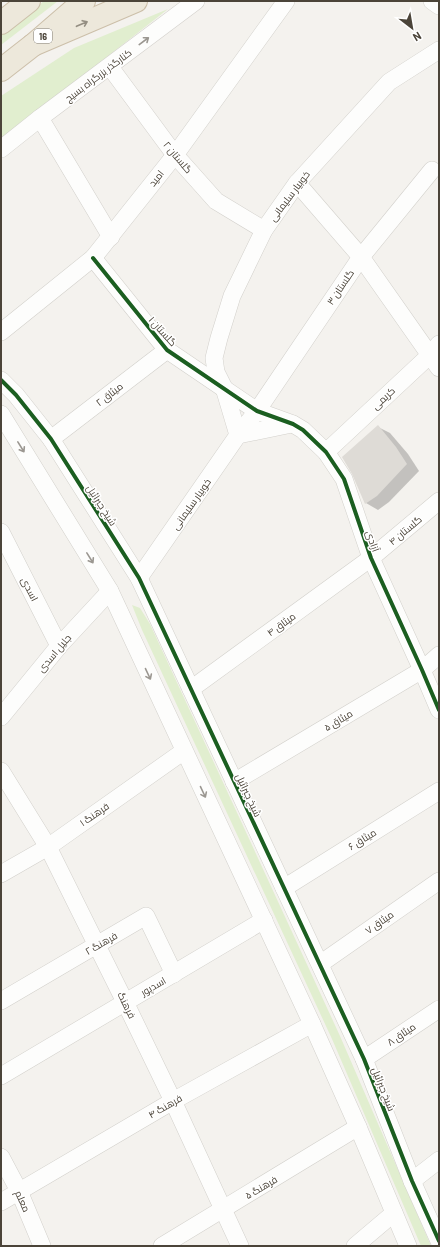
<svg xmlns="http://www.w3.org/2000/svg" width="440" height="1247" viewBox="0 0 440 1247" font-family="Barlow,Cairo,sans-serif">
<rect width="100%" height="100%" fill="#f4f2ee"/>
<g fill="#e1eecf">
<path d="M44,1h14l-57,44v-10z"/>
<path d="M168,9l-167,131v-44l73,-48z"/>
<path d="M132,605l8,3 10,16 190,412 91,210h-10l-89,-207 -190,-409z"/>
</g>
<path fill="#0003" d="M378,427l12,6 18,21 11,17 -30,31 -11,8 -12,-7z"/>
<path fill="#dedbd6" d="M378,425l18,22 11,17 -30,32 -12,8 -13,-30 -10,-17z"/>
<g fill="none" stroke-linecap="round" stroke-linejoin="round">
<defs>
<g id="minor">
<path d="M432,1l7,5"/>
<path d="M110,67l65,88 41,46 48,29"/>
<path d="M40,118l71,119"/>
<path d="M1,149l39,-31 156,-117"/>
<path d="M297,183l64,74 78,111"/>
<path d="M93,258l74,92 90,61 36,13 10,6 23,22 18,27 27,79 51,112 17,40"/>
<path d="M1,332l92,-74 82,-103 111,-154"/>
<path d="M1,380l15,15 35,44 88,139 225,481 48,122 27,60"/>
<path d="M1,414l109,177 202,433 46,103 50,119"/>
<path d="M292,424l-54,11 -14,-47 -8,-16 -2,-14 5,-20 13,-42 32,-66 33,-47 92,-101 50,-32"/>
<path d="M51,439l116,-89"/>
<path d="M326,452l104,-97 9,-11"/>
<path d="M1,532l58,114"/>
<path d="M139,578l99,-143 19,-24 104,-154 71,-87"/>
<path d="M191,689l180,-131 68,-57"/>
<path d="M1,717l58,-71 51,-55"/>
<path d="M1,771l47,76 77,155 48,99 67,145"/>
<path d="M234,782l188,-112 17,-15"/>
<path d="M1,874l47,-27 136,-96"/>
<path d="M284,888l155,-97"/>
<path d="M320,964l119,-83"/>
<path d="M1,1001l145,-85 28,58"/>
<path d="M364,1059l75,-50"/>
<path d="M1,1076l263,-156"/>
<path d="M1,1157l18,34 23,55"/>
<path d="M412,1181l27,-21"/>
<path d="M1,1202l172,-101 139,-77"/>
<path d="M162,1246l196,-119"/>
<path d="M355,1246l39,-33"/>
</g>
<g id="highway">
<path d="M1,23l28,-22"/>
<path d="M33,45l103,-44"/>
<path d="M1,70l32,-25 51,-44"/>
</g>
</defs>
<use href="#minor" stroke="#d2d0cb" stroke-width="18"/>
<use href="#highway" stroke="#ccbfa9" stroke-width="24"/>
<use href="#minor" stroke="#fdfdfc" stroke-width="17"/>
<use href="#highway" stroke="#ede8db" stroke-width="22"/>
<defs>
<g id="cycleway">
<path d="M93,258l74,92 90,61 36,13 10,6 23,22 18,27 27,79 51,112 17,40"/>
<path d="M1,380l15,15 35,44 88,139 225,481 48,122 27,60"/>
</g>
</defs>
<use href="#cycleway" stroke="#fff" stroke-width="6"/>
<use href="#cycleway" stroke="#1b5e20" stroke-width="4"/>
</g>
<defs><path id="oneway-shaft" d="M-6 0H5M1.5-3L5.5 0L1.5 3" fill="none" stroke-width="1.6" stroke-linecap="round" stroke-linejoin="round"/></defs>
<use stroke="#948e82" href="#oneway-shaft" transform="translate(82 24) rotate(-23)"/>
<g stroke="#9b9791">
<use href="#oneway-shaft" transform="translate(144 41) rotate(-37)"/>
<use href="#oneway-shaft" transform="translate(21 447) rotate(58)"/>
<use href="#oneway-shaft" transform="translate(90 558) rotate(58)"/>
<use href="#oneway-shaft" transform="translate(148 674) rotate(65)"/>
<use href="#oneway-shaft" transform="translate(203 792) rotate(65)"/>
</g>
<g text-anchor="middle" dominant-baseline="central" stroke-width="3" stroke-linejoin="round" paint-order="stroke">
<rect fill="#fff" stroke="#817c74" stroke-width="1" x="34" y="29" width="18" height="14" rx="3"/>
<g font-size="9" font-weight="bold" fill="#4b4439">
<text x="43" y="36">16</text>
</g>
<g font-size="10" fill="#4b4439" stroke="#fff">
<text transform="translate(98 75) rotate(-37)">کنارگذر بزرگراه بسیج</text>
<text transform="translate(178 157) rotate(50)">گلستان ۲</text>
<text transform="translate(156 178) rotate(-52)">امید</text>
<text transform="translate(289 196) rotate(-53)">خوبیار سلیمانی</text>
<text transform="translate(340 287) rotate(-56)">گلستان ۳</text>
<text transform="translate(163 331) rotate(48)">گلستان ۱</text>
<text transform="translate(109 394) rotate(-38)">میثاق ۲</text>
<text transform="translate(383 398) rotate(-43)">کریمی</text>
<text transform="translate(191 504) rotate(-55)">خوبیار سلیمانی</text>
<text transform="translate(102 505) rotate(57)">شیخ جبرائیل</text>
<text transform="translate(405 530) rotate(-40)">گلستان ۴</text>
<text transform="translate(373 541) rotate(71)">آزادی</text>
<text transform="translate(30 589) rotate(63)">اسدی</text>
<text transform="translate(281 624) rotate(-36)">میثاق ۴</text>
<text transform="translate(54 653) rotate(-50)">جلیل اسدی</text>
<text transform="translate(338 720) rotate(-31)">میثاق ۵</text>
<text transform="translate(249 795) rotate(65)">شیخ جبرائیل</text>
<text transform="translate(94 814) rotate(-35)">فرهنگ ۱</text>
<text transform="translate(362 839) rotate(-32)">میثاق ۶</text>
<text transform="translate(379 922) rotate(-35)">میثاق ۷</text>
<text transform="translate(101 943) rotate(-30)">فرهنگ ۲</text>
<text transform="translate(153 986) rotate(-30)">اسدپور</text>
<text transform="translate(127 1005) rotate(64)">فرهنگ</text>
<text transform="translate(401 1034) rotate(-34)">میثاق ۸</text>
<text transform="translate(384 1089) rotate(68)">شیخ جبرائیل</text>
<text transform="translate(165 1106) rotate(-30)">فرهنگ ۴</text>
<text transform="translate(261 1187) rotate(-31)">فرهنگ ۵</text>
<text transform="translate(23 1201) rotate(66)">معلم</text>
</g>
</g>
<rect width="440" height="1247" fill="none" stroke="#4b4439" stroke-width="4"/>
<g transform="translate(412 28) rotate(149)" stroke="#ffffff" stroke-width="3" paint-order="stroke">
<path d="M0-3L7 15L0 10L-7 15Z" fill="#4b4439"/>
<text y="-6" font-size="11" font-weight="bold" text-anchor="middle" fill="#4b4439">N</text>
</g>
</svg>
